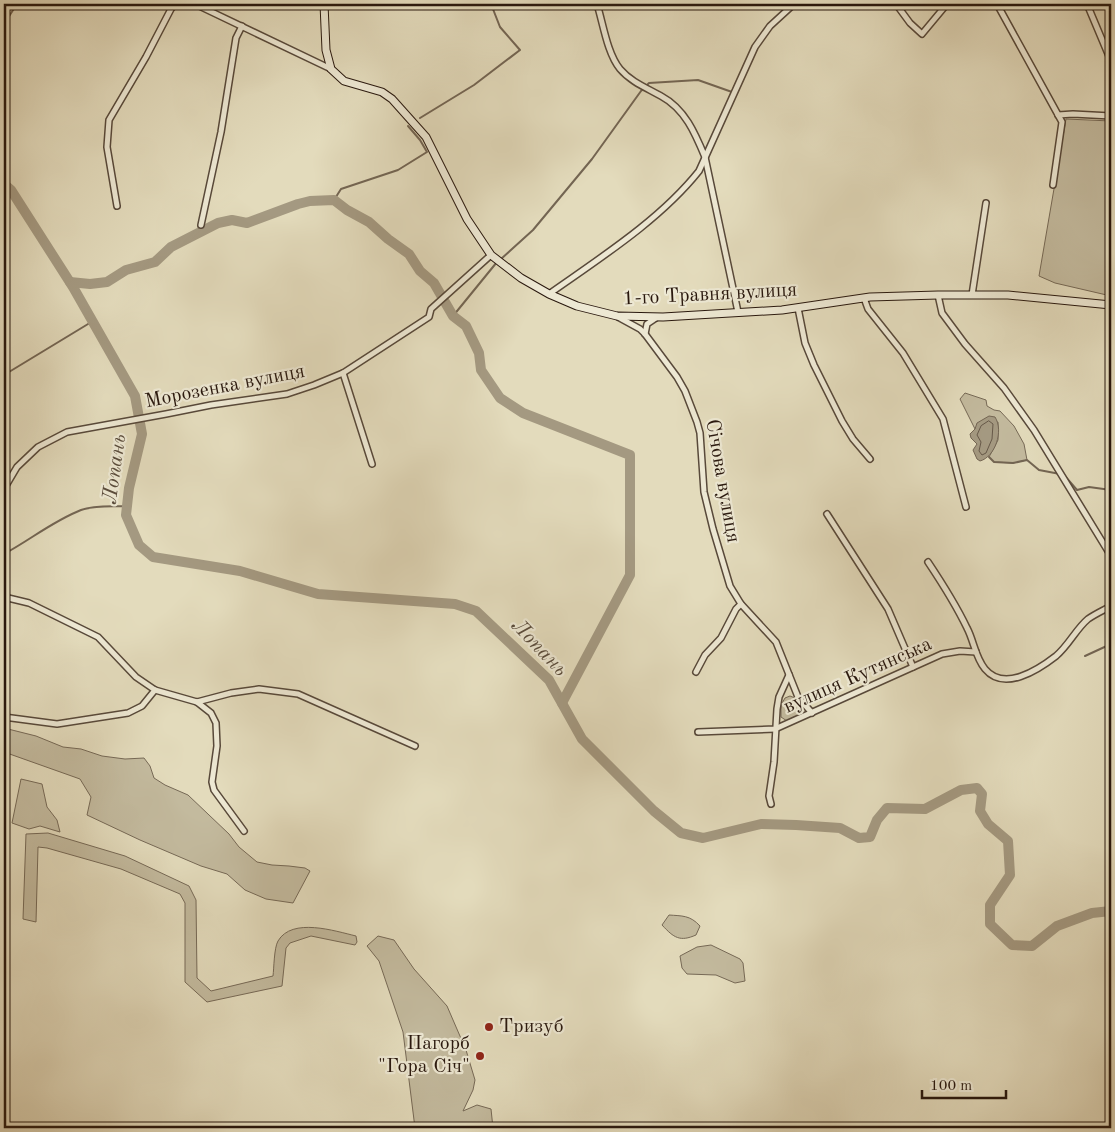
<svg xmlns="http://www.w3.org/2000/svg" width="1115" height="1132" viewBox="0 0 1115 1132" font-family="'Old Standard TT',serif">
<rect width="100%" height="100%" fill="#e3dbbc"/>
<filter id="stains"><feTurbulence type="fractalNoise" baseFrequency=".004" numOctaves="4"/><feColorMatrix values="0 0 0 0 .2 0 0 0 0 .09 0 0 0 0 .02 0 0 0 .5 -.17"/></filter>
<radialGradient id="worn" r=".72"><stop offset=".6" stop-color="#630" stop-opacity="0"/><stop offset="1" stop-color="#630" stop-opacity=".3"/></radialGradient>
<g fill="#c3ba9e" stroke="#766956">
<path d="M1066,119l45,2v175l-56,-13 -16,-7z"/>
<path d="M965,393l21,7 1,6 7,4 6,1 14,15 10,18 3,16 -14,3 -19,-1 -5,-5 9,-17v-18l-23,7 -15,-30z"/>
<path d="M790,696l5,2 7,12 -3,5 -12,6 -6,-4v-12l4,-7z"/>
<path d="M4,728l32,8 27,11 18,2 21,7 23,3 19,-1 6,8 4,12 11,7 23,10 41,39 10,13 18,15 15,3 17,1 16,2 5,3 -17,32 -27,-4 -21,-9 -18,-16 -26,-8 -61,-26 -53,-25 4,-18 -11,-18 -76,-27z"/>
<path d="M21,779l21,5 5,23 10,13 3,12 -20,-6 -11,3 -17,-6z"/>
<path d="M48,833l77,23 64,30 7,14 1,78 14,13 62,-15c1,-8 1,-28 5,-35 14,-24 57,-10 78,-5l1,6 -2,3 -44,-9 -21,7 -4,5 -4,38 -75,16 -22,-20v-79l-5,-9 -59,-25 -74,-21 -9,-1 -2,75 -13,-3 3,-85z"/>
<path d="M669,915c13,1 21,0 31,11l-4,9c-16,7 -22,3 -34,-10z"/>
<path d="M378,936l16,4 20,29 33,37 19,44 9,30 -2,10 -10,21 14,-6 14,4 2,19h-78l-12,-96 -24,-71 -12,-15z"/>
<path d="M711,945l29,14 3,4 2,18 -10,2 -19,-8 -29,-1 -5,-6 -2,-12 17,-9z"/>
</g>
<path fill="#a49981" stroke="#736553" d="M989,416l6,1c9,14 0,40 -15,44l-3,-2 -4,-9 4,-6 -6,-6 -1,-4 5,-5 2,-6z"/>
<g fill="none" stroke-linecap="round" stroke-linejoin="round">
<path stroke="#665848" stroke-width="1" d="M989,421l4,3 -1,15 -6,14 -4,2 -3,-4 2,-9 -4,-7 4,-9z"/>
<g stroke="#736553" stroke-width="2">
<path d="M4,24l13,-20"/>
<path d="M420,118l54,-33 46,-35 -20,-23 -9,-23"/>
<path d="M334,200l7,-11 57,-19 29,-18 -7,-12 -12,-14"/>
<path d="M501,259l32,-29 59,-71 49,-68 8,-8 49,-3 34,12 5,-11"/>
<path d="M453,316l44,-54"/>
<path d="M4,375l89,-54"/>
<path d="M989,457l5,5 19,1 14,-3 12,10 21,4"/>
<path d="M1064,475l13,15 12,-3 22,3"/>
<path d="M4,554c26,-14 49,-33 77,-44 14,-5 31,-3 46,-4"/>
<path d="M1085,656l26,-12"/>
</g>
<g stroke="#a49981" stroke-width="10">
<path d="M4,184l7,6 62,97 62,109 7,38 -13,54 -3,27 13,30 14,12 87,14 78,23 137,10 21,7 73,69 33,59 72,72 27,22 22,5 58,-14 35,1 44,3 19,10 11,-1 7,-17 10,-12 38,1 36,-19 16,-2 5,6 -2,17 8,13 20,17 2,34 -20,30v19l22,21 20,1 25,-20 35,-13 19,-2"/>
<path d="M70,282l20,2 17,-2 19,-12 29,-8 16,-15 47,-24 14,-3 15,3 51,-19 12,-3 24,-1 13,10 22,12 19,17 21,15 11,17 14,12 19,33 13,10 13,27 2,17 19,28 23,15 107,42v120l-68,128"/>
</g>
<defs>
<g id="street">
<path d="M195,4l136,65"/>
<path d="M597,4c6,19 10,49 23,65 11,13 27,19 41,27 24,13 34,37 44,61l33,155"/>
<path d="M896,4l14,19 12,11 25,-30"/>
<path d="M997,4l65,118 -9,63"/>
<path d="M1087,4l24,57"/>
<path d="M1058,115l15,-1 38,2"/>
<path d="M117,206l-10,-59 2,-27 37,-63 25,-48 4,-5"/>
<path d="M201,225l20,-93 15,-94 6,-12"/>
<path d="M549,294c51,-36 111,-74 150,-123l56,-124 15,-21 24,-22"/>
<path d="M938,295l4,18 23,31 39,44 30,42 77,126"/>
<path d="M972,295l14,-92"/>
<path d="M864,298l4,11 35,44 40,66 23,88"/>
<path d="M798,308l7,35 9,22 28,56 11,18 17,20"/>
<path d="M618,317l22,12 5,5 32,43 8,14 12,31 3,11 4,59 9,37 17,57 11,18 35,38 22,55 14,16"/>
<path d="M645,334l2,-10 9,-6"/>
<path d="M343,373l29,91"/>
<path d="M4,489l13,-22 21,-20 29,-15 99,-18 45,-9 76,-11 27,-9 29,-12 86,-56 2,-8 60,-54"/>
<path d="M827,514l61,95 25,58"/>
<path d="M928,562c14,21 28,43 39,66 7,13 8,29 18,41 19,23 53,1 71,-13 13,-11 20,-27 32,-37 7,-5 16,-9 23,-13"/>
<path d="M4,597l25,6 69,34 38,40 19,13 42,12 34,-9 28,-4 39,5 117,52"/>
<path d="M696,672l9,-17 16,-17 15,-29 5,-5"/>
<path d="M197,702l14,11 5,10 1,23 -5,36 2,8 30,41"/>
<path d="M4,717l53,7 71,-11 14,-7 13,-16"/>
<path d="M698,732l77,-3 167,-75 18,-3 16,1"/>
<path d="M771,804l-2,-8 5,-34 3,-53 2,-12 10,-22"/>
</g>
<path id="secondary" d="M324,4l2,46 5,19 13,12 38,11 10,7 34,38 41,82 24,36 30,23 28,16 28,12 40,10 46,1 119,-7 88,-13 68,-2h70l103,10"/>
</defs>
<use href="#street" stroke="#58493a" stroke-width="8"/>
<use href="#secondary" stroke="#29180e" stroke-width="9"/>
<use href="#street" stroke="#ede8d3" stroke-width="5"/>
<use href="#secondary" stroke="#ede8d3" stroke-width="7"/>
</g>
<g fill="#8f2418" stroke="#ede8d3" stroke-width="2">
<circle cx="489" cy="1027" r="5"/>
<circle cx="480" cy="1056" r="5"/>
</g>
<g text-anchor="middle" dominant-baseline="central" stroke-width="4.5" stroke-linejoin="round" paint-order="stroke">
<g font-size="20" fill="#29180e" stroke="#ede8d3">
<text transform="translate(710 295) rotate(-3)">1-го Травня вулиця</text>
<text transform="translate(225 387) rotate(-11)">Морозенка вулиця</text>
<text transform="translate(722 481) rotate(80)">Січова вулиця</text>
<text transform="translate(858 676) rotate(-24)">вулиця Кутянська</text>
</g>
<g font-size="20" fill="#29180e" stroke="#ede8d3" text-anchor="start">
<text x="499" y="1027">Тризуб</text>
<text x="470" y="1044" text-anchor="end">Пагорб<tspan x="470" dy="23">"Гора Січ"</tspan></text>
</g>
<g font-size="21" font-style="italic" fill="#5a4c3c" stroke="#ede8d3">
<text transform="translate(115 469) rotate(-82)">Лопань</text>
<text transform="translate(539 648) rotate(46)">Лопань</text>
</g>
</g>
<rect width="1115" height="1132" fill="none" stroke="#e3dbbc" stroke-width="20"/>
<rect x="5" y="5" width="1105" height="1122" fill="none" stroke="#29180e" stroke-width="2.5"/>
<rect x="10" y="10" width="1095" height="1112" fill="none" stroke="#29180e"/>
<path d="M922 1090v8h84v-8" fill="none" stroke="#29180e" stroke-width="2.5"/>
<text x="930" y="1090" font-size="15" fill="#29180e" stroke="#ede8d3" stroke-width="4" paint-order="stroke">100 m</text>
<rect width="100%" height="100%" filter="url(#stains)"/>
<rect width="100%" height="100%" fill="url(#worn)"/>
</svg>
